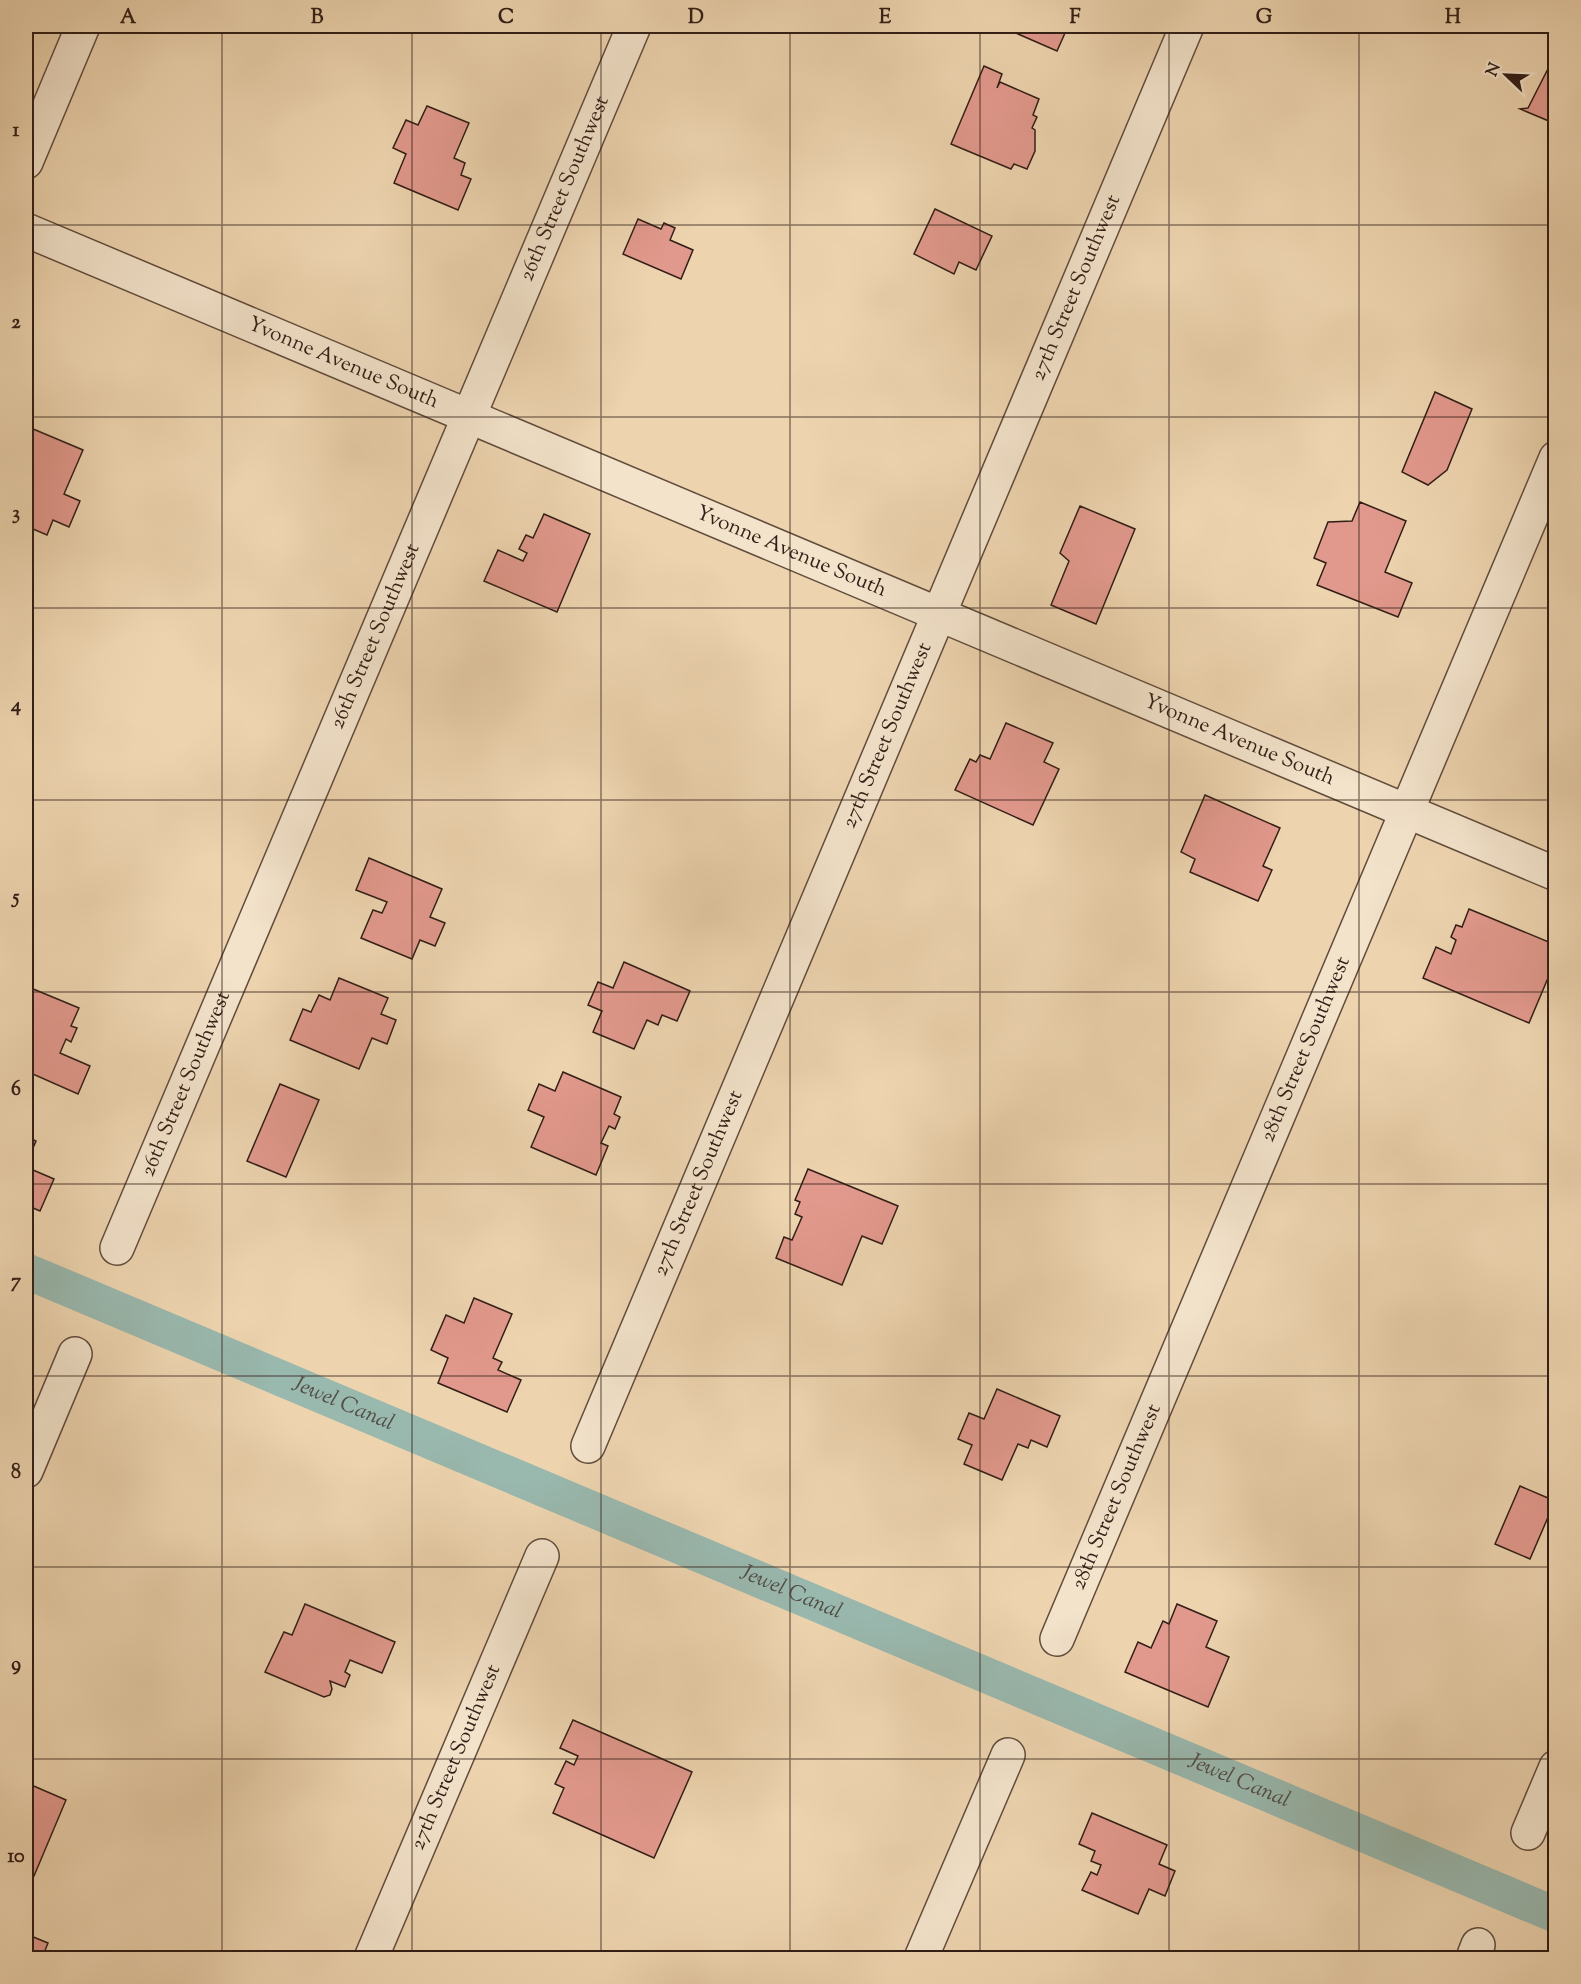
<svg xmlns="http://www.w3.org/2000/svg" width="1581" height="1984" viewBox="0 0 1581 1984" font-family="'Sorts Mill Goudy',serif">
<rect width="100%" height="100%" fill="#edd4af"/>
<filter id="stains"><feTurbulence type="fractalNoise" baseFrequency=".00333" numOctaves="4"/><feColorMatrix values="0 0 0 0 .2 0 0 0 0 .09 0 0 0 0 .02 0 0 0 .5 -.17"/></filter>
<radialGradient id="worn" r=".72"><stop offset=".6" stop-color="#630" stop-opacity="0"/><stop offset="1" stop-color="#630" stop-opacity=".3"/></radialGradient>
<g fill="none" stroke-linecap="round" stroke-linejoin="round">
<path stroke="#99b8ae" stroke-width="36" id="s1" d="M26,1271l1530,644"/>
</g>
<g fill="#e2998d" stroke="#321e16" stroke-width="1.5">
<path d="M1006,26h59l-3,6 3,1 -8,18 -46,-20 1,-3z"/>
<path d="M1556,53v71l-36,-15 8,-1z"/>
<path d="M984,66l18,8 -5,14 3,-6 39,17 -6,16 4,2 -5,11 3,2v21l-8,18 -13,-5 -3,5 -60,-25z"/>
<path d="M427,106l42,17 -15,35 11,5 -4,12 10,4 -13,31 -64,-27 12,-29 -13,-6 13,-28 12,5z"/>
<path d="M935,209l57,27 -16,34 -17,-8 -5,12 -40,-20z"/>
<path d="M638,219l23,10 3,-6 11,5 -5,12 23,10 -12,29 -58,-25z"/>
<path d="M1435,392l37,17 -25,61 -19,15 -26,-13z"/>
<path d="M26,426l57,24 -19,44 16,7 -11,26 -16,-7 -6,15 -21,-9z"/>
<path d="M1360,502l46,19 -21,51 27,11 -14,34 -81,-32 9,-22 -12,-5 14,-36 24,-1z"/>
<path d="M1080,506l55,23 -39,95 -45,-19 18,-44 -9,-8z"/>
<path d="M544,514l46,20 -33,78 -73,-31 14,-31 25,11 4,-8 -8,-4 7,-14 7,3z"/>
<path d="M1006,723l47,20 -9,19 15,7 -26,56 -78,-35 15,-31 6,3 4,-7 10,4z"/>
<path d="M1205,795l75,33 -17,38 9,4 -14,31 -68,-29 5,-13 -14,-7z"/>
<path d="M369,858l73,31 -12,28 15,6 -10,23 -15,-6 -8,19 -51,-21 12,-28 9,3 5,-11 -31,-12z"/>
<path d="M1469,909l87,36v14l-27,64 -106,-45 13,-31 15,7 5,-14 -5,-3 5,-12 6,2z"/>
<path d="M624,962l66,29 -13,30 -15,-6 -4,10 -11,-5 -13,29 -41,-17 9,-21 -14,-6 10,-23 15,6z"/>
<path d="M339,978l49,20 -7,16 15,6 -9,24 -15,-6 -13,31 -69,-29 13,-31 8,3 8,-17 11,5z"/>
<path d="M26,986l53,22 -8,18 6,2 -6,14 -5,-3 -6,14 30,13 -12,28 -52,-23z"/>
<path d="M563,1072l58,25 -7,17 6,3 -5,12 -6,-3 -8,17 7,3 -12,29 -65,-28 13,-30 -16,-7 11,-26 16,7z"/>
<path d="M280,1084l39,16 -33,77 -39,-16z"/>
<path d="M26,1116l7,3 -7,17 10,5 -6,14 -4,-2z"/>
<path d="M26,1167l28,12 -14,32 -14,-6z"/>
<path d="M808,1169l90,37 -16,38 -20,-8 -20,49 -66,-27 8,-21 8,3 10,-23 -7,-3 5,-12 -5,-2z"/>
<path d="M474,1298l38,16 -19,44 9,4 -4,8 23,10 -14,32 -69,-29 10,-25 -17,-8 15,-35 18,8z"/>
<path d="M997,1389l63,27 -13,31 -16,-7 -3,8 -10,-4 -16,36 -38,-16 8,-19 -14,-6 11,-26 15,6z"/>
<path d="M1520,1486l35,15 -25,58 -35,-15z"/>
<path d="M305,1604l90,38 -13,31 -32,-13 -5,12 5,3 -5,12 -15,-6 2,8 -2,6 -6,2 -59,-25 19,-40 8,3z"/>
<path d="M1177,1604l40,17 -11,26 23,10 -21,50 -83,-35 13,-30 13,6 12,-27 6,3z"/>
<path d="M573,1720l119,52 -38,86 -101,-45 11,-25 -9,-4 11,-23 8,4 4,-9 -18,-8z"/>
<path d="M29,1784l37,16 -32,76 -8,-4v-81z"/>
<path d="M1092,1813l75,32 -8,19 16,7 -10,25 -16,-7 -11,25 -56,-24 9,-18 6,3 4,-10 -10,-4 4,-10 -16,-7z"/>
<path d="M26,1934l22,9 -6,15h-16z"/>
</g>
<g fill="none" stroke-linecap="round" stroke-linejoin="round">
<defs>
<g id="street">
<path d="M26,162l57,-136"/>
<path id="s2" d="M26,230l1530,644"/>
<path id="s3" d="M117,1248l517,-1222"/>
<path id="s4" d="M588,1446l599,-1420"/>
<path d="M26,1471l49,-117"/>
<path id="s5" d="M1057,1639l499,-1181"/>
<path d="M1528,1833l28,-66"/>
<path id="s6" d="M371,1958l171,-402"/>
<path d="M921,1958l87,-203"/>
<path d="M1473,1958l5,-13"/>
</g>
</defs>
<use href="#street" stroke="#614c3c" stroke-width="36"/>
<use href="#street" stroke="#f3e3cb" stroke-width="33"/>
</g>
<path fill="none" stroke="#321e16" stroke-width="1.5" stroke-opacity="0.55" d="M222,26v1932M412,26v1932M601,26v1932M790,26v1932M980,26v1932M1169,26v1932M1359,26v1932M26,225h1530M26,417h1530M26,608h1530M26,800h1530M26,992h1530M26,1184h1530M26,1376h1530M26,1567h1530M26,1759h1530"/>
<g text-anchor="middle" dominant-baseline="central" stroke-width="6" stroke-linejoin="round" paint-order="stroke">
<g font-size="21" fill="#321e16" stroke="#f3e3cb">
<text stroke="none"><textPath href="#s3" startOffset="1150">26th Street Southwest</textPath></text>
<text stroke="none"><textPath href="#s4" startOffset="1257">27th Street Southwest</textPath></text>
<text stroke="none"><textPath href="#s2" startOffset="344">Yvonne Avenue South</textPath></text>
<text stroke="none"><textPath href="#s2" startOffset="830">Yvonne Avenue South</textPath></text>
<text stroke="none"><textPath href="#s3" startOffset="664">26th Street Southwest</textPath></text>
<text stroke="none"><textPath href="#s4" startOffset="771">27th Street Southwest</textPath></text>
<text stroke="none"><textPath href="#s2" startOffset="1316">Yvonne Avenue South</textPath></text>
<text stroke="none"><textPath href="#s5" startOffset="640">28th Street Southwest</textPath></text>
<text stroke="none"><textPath href="#s3" startOffset="178">26th Street Southwest</textPath></text>
<text stroke="none"><textPath href="#s4" startOffset="285">27th Street Southwest</textPath></text>
<text stroke="none"><textPath href="#s5" startOffset="154">28th Street Southwest</textPath></text>
<text stroke="none"><textPath href="#s6" startOffset="218">27th Street Southwest</textPath></text>
</g>
<g font-size="22" font-style="italic" fill="#514c44" stroke="#f3e3cb">
<text stroke="none"><textPath href="#s1" startOffset="344">Jewel Canal</textPath></text>
<text stroke="none"><textPath href="#s1" startOffset="830">Jewel Canal</textPath></text>
<text stroke="none"><textPath href="#s1" startOffset="1316">Jewel Canal</textPath></text>
</g>
</g>
<rect width="1581" height="1984" fill="none" stroke="#edd4af" stroke-width="66"/>
<g transform="translate(1506 75) rotate(293)" stroke="#f3e3cb" stroke-width="4.5" paint-order="stroke">
<path d="M0-4.5L10 22L0 15L-10 22Z" fill="#321e16"/>
<text y="-9" font-size="16" font-weight="bold" text-anchor="middle" fill="#321e16">N</text>
</g>
<rect x="33" y="33" width="1515" height="1918" fill="none" stroke="#321e16" stroke-width="2"/>
<g font-size="20" text-anchor="middle" font-weight="bold" fill="#321e16">
<text x="128" y="23">A</text>
<text x="317" y="23">B</text>
<text x="506" y="23">C</text>
<text x="696" y="23">D</text>
<text x="885" y="23">E</text>
<text x="1075" y="23">F</text>
<text x="1264" y="23">G</text>
<text x="1453" y="23">H</text>
<text x="16" y="136">1</text>
<text x="16" y="328">2</text>
<text x="16" y="519">3</text>
<text x="16" y="711">4</text>
<text x="16" y="903">5</text>
<text x="16" y="1095">6</text>
<text x="16" y="1287">7</text>
<text x="16" y="1478">8</text>
<text x="16" y="1670">9</text>
<text x="16" y="1862">10</text>
</g>
<rect width="100%" height="100%" filter="url(#stains)"/>
<rect width="100%" height="100%" fill="url(#worn)"/>
</svg>
